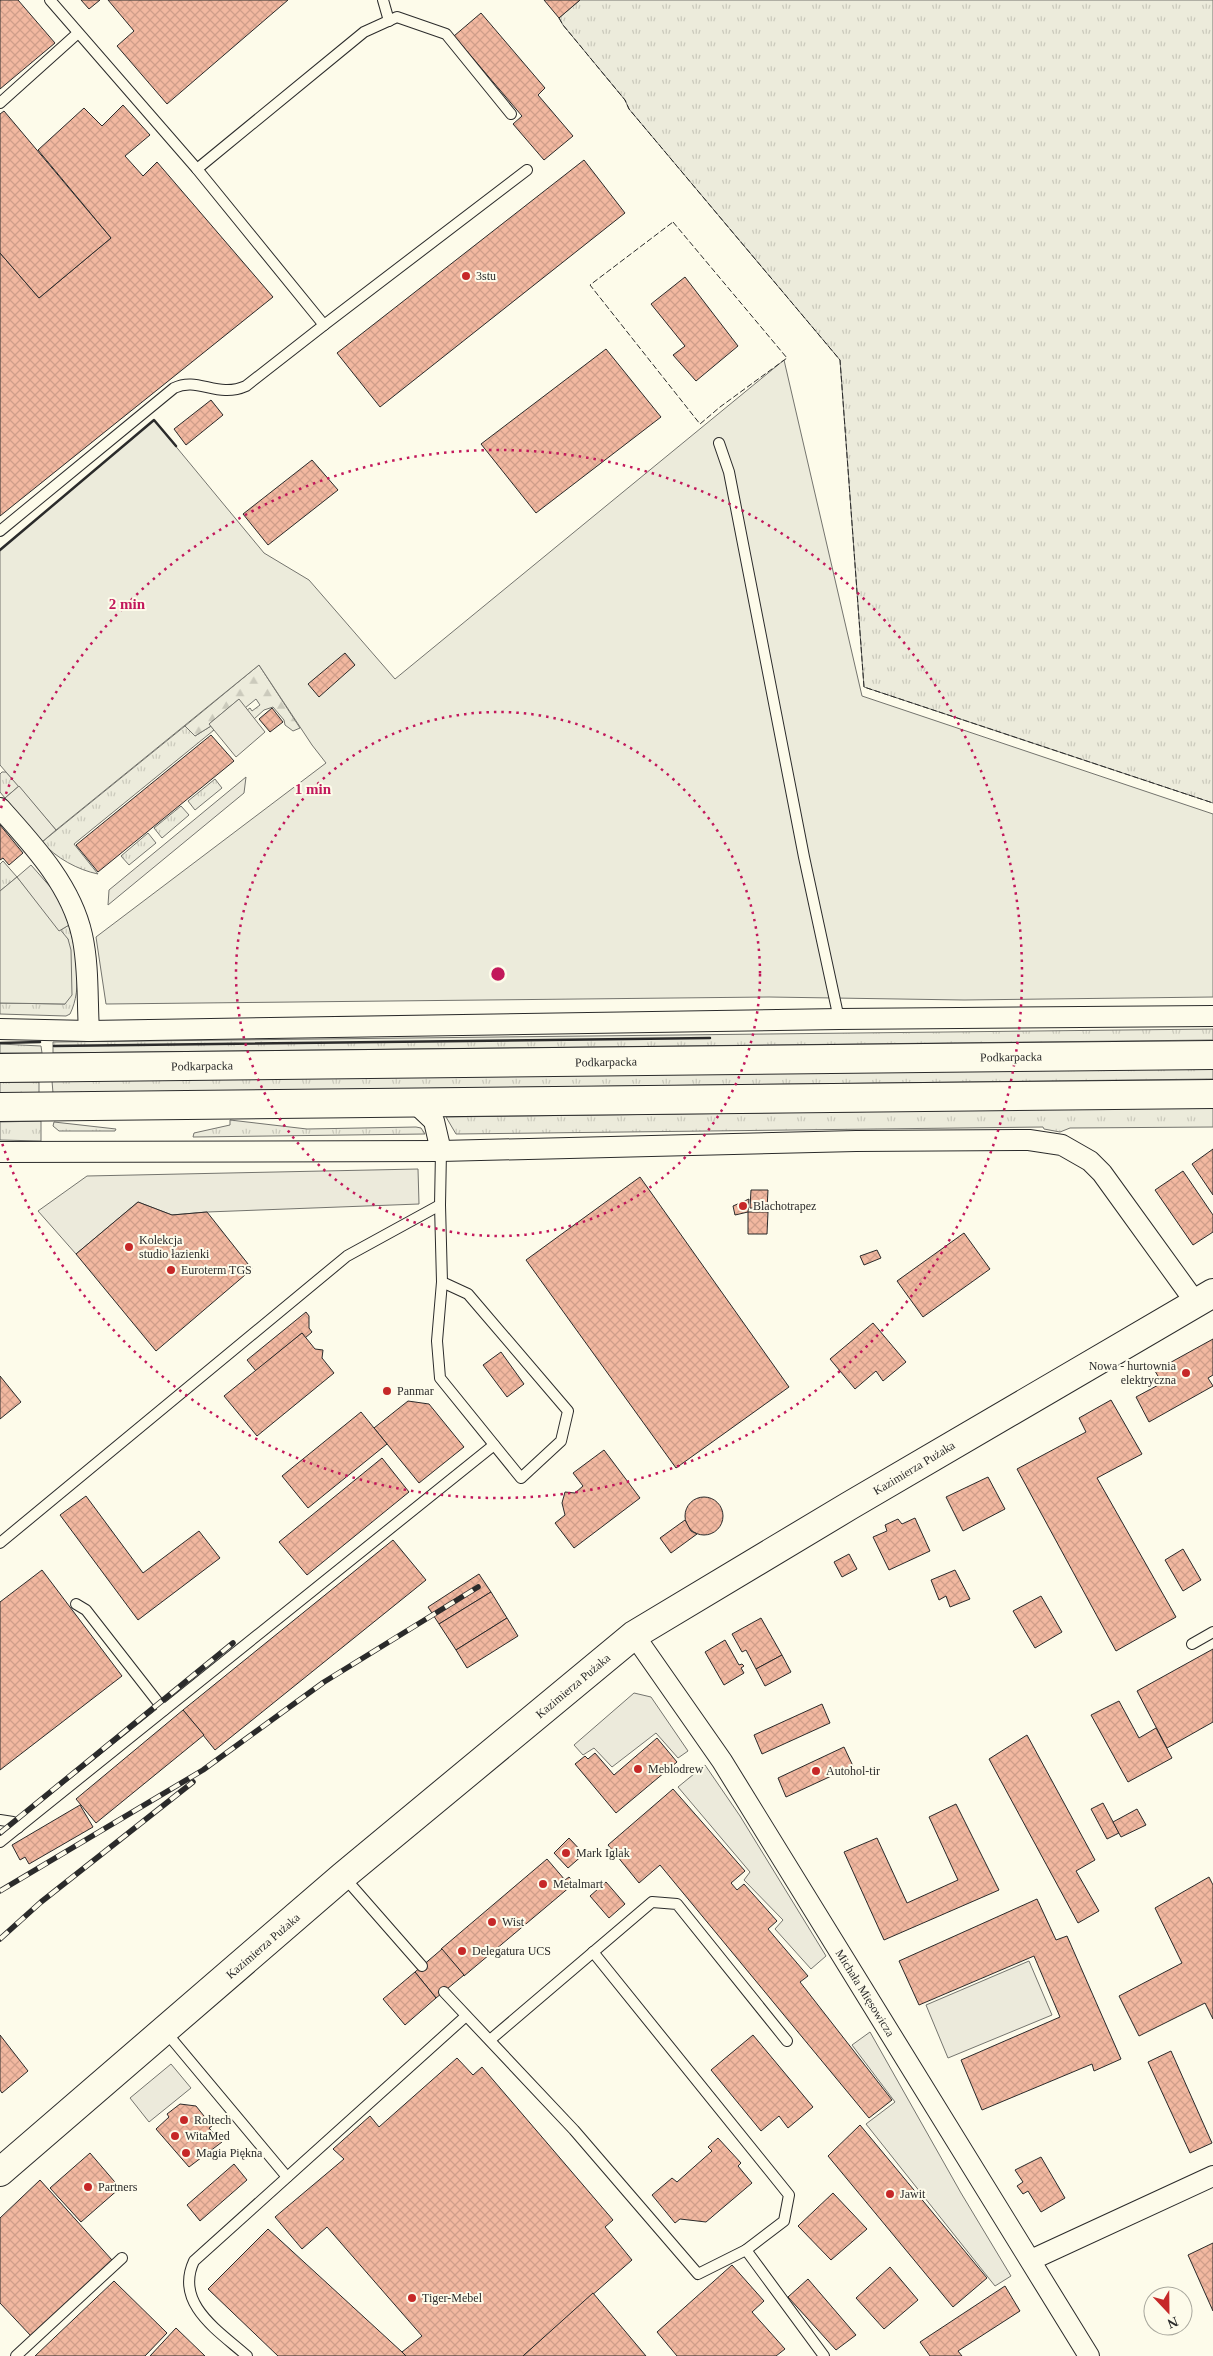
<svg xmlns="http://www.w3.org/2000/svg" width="1213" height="2356" viewBox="0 0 1213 2356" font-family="'Times New Roman',serif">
<defs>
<pattern id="grass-tufts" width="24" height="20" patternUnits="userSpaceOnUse" patternTransform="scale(1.25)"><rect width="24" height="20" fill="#ecebdb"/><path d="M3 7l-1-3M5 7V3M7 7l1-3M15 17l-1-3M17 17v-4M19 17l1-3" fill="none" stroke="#cbcabc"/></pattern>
<pattern id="forest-firs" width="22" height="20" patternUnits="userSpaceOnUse" patternTransform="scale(1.25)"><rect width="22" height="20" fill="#ecebdb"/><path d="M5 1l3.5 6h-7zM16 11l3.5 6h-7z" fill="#cbcabc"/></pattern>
<pattern id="building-cross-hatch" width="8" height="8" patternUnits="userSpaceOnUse" patternTransform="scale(1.25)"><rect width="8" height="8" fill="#f2b8a0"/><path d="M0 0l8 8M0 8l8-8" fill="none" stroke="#d09e8a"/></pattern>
</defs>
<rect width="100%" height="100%" fill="#fdfbea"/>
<g fill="url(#grass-tufts)" stroke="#74746e">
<path d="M580,0h633v803l-349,-116 -24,-327 -211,-251 -4,-9 -62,-75 -4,-7z"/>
<path d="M185,726l10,10 16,-10 3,4 -140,114 24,30c-20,-4 -42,-16 -56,-32z"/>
<path d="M2,772h4l13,14 -14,12 -5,-6v-18z"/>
<path d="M215,779l7,9 -27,22 -7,-9z"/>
<path d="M181,806l8,9 -27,23 -8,-10z"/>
<path d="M148,833l8,10 -27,22 -8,-9z"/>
<path d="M3,861l14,16 -17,14v-27z"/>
<path d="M69,925c7,26 14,63 1,89l-4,2 -66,-2v-11l65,1 3,-65 -9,-8z"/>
<path d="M1213,1029v11l-1160,13v-11z"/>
<path d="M0,1044l41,2 1,7h-42z"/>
<path d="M1213,1068v11l-1160,14 -1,-12z"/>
<path d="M0,1082h39v11l-39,1z"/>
<path d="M1213,1107v20l-143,1 -10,4 -16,-3 -1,-2 -587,7 -10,-17z"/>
<path d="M230,1120l77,9 109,-2 5,1 4,6 -232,3 1,-4 36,-8z"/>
<path d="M41,1121v20l-41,-1v-18z"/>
<path d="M54,1122l62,7 -1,2h-56l-6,-5z"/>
</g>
<path fill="url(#forest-firs)" stroke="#74746e" d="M259,665l41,63 -7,3 -8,-6 -1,-5 -11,-13 -9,3 -10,9 -7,-9 3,-2 2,3 8,-6 -4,-6 -11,9 -7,-8 -29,24 2,2 -16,10 -10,-10z"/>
<g fill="#ecebdb" stroke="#74746e">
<path d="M784,360l78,336 351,118v183l-249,3 -195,-3 -663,7 -10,-67 230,-174 -14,-18 -53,-80 -203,165 -56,-65v-215l154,-130 110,133 45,27 86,99z"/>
<path d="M17,877l51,62 3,11 1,45 -7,9 -65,-1v-112z"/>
</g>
<g fill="#eceadb" stroke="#74746e">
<path d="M239,699l26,33 -29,25 -27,-33z"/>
<path d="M246,777l-2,16 -136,112 1,-15z"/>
<path d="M19,786l37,44 -14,12 -37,-44z"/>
<path d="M31,865l22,25 11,21 5,14 -10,6 -42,-54z"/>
<path d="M418,1169l1,35 -212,8 -35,3 -34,-13 -62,52 -38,-43 49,-35z"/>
<path d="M634,1693l17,4 37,54 -10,7 -22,-25 -44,34 -18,-19 -11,7 -9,-10z"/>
<path d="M705,1765l35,51 86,140 -15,13 -36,-40 8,-9 -39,-40 6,-8 -72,-85z"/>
<path d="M1029,1961l23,54 -104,43 -22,-53z"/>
<path d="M870,2032l91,161 50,83 -16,10 -129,-162 29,-22 -43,-57z"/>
<path d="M171,2064l20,24 -42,34 -19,-24z"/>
</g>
<g fill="url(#building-cross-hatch)" stroke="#2b2b2b">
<path d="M0,0h18l37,43 -55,46z"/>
<path d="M81,0h19l-11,9z"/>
<path d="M108,0h180l-121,104 -50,-58 17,-15z"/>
<path d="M544,0h36l-21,18z"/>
<path d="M481,13l64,75 -7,7 35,41 -29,24 -31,-36 9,-8 -68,-80z"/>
<path d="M123,105l27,30 -25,21 18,20 14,-14 116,135 -273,219v-263l39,45 72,-60 -73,-88 46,-42 18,18z"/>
<path d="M4,111l107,127 -72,60 -39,-45v-139z"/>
<path d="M584,160l41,53 -245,194 -43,-54z"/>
<path d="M685,277l53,69 -42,35 -23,-26 12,-9 -34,-42z"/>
<path d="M606,349l55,68 -125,96 -55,-69z"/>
<path d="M211,400l12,15 -37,30 -12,-16z"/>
<path d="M312,460l26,30 -70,55 -25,-31z"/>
<path d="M345,653l10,12 -36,32 -11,-13z"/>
<path d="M272,708l11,14 -13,10 -11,-13z"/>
<path d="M211,735l23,26 -136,111 -22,-27z"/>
<path d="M0,825l23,28 -14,12 -6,-7 -3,2z"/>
<path d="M1213,1149v46l-21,-31z"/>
<path d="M1183,1171l30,44v17l-20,13 -38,-55z"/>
<path d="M640,1177l149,210 -113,81 -150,-208z"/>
<path d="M751,1190h17l-1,19 -17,-1z"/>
<path d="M749,1199l-1,13 -13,3 -2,-9z"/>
<path d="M138,1202l34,13 35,-3 45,57 -96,82 -80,-97z"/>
<path d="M748,1212h20l-1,22h-19z"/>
<path d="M964,1233l26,36 -67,48 -26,-36z"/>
<path d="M877,1250l4,8 -17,7 -4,-9z"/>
<path d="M306,1312l3,4v12l3,4 -7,6 -3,-5 -46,38 -9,-11z"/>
<path d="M873,1323l33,39 -23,19 -7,-10 -21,18 -25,-30z"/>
<path d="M302,1333l13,16 8,1 -1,8 12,15 -77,63 -33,-40z"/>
<path d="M1213,1339v36l-5,3 5,8 -64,36 -13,-25 26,-14 -7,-12z"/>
<path d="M501,1352l23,32 -17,13 -24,-32z"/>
<path d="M0,1376l21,26 -21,17z"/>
<path d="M1111,1400l31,54 -45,24 79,139 -60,34 -99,-182 69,-37 -7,-14z"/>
<path d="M408,1401l21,3 35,43 -45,36 -45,-55z"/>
<path d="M361,1412l26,32 -79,64 -26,-32z"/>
<path d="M604,1450l36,48 -66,50 -19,-25 10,-8 -3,-12 3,-11 10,1 8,-7 -10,-13z"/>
<path d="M382,1458l27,34 -102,83 -28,-33z"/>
<path d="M988,1477l17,32 -42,22 -17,-34z"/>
<path d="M86,1496l57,77 56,-42 21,27 -82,62 -78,-105z"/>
<circle cx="704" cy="1516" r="19"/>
<path d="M915,1518l15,33 -41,19 -16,-33 14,-6 -2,-6 13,-6 4,5z"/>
<path d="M685,1520l6,11 6,3 -26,19 -11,-15z"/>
<path d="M393,1540l33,40 -211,170 -32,-40z"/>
<path d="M1183,1549l18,31 -18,11 -18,-31z"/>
<path d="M849,1554l8,15 -15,8 -8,-15z"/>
<path d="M42,1570l80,106 -122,94v-168z"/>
<path d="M955,1570l15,29 -20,8 -4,-11 -7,4 -8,-20z"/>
<path d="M479,1574l12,18 -52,32 -11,-17z"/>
<path d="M491,1592l16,26 -51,32 -17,-26z"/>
<path d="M1041,1596l21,36 -27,16 -22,-37z"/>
<path d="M507,1618l11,18 -51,32 -11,-18z"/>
<path d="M761,1618l21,37 -26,14 -10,-19 -4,2 -10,-18z"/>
<path d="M725,1640l14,25 3,-1 2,2 -3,2 3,5 -20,12 -19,-33z"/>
<path d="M1213,1649v73l-46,26 -30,-57z"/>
<path d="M782,1655l9,17 -26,14 -9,-17z"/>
<path d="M1119,1701l20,37 17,-10 16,30 -44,24 -37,-67z"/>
<path d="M822,1704l8,19 -68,31 -8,-19z"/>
<path d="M183,1710l21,25 -108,88 -20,-24z"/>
<path d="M1027,1735l68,125 -19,11 23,40 -21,12 -89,-164z"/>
<path d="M657,1738l20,24 -61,51 -41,-49 10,-8 3,3 7,-6 19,22z"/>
<path d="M844,1747l9,19 -67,31 -8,-19z"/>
<path d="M673,1789l72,82 -14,12 6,7 7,-6 33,37 -9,8 40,47 -8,6 92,118 -23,18 -209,-253 -21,18 -31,-38z"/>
<path d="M1103,1803l16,30 -12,6 -16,-30z"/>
<path d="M956,1804l43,86 -115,50 -40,-88 33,-14 30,65 51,-23 -29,-63z"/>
<path d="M80,1805l13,22 -64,37 -4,-7 -5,3 -8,-15z"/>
<path d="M1137,1809l9,16 -25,12 -8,-15z"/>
<path d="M569,1838l15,16 -16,14 -14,-15z"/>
<path d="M547,1859l18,21 4,-3 4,4 -4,3 2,2 -107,90 -23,-27z"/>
<path d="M1209,1877l4,8v134l-8,-16 -66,33 -20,-40 63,-33 -27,-55z"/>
<path d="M606,1882l19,22 -16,14 -19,-22z"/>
<path d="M1037,1899l19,41 11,-4 54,123 -27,12 -2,-7 -110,46 -21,-50 99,-43 -26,-61 -115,49 -20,-44z"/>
<path d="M442,1949l22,26 -28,23 -21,-26z"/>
<path d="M415,1972l21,26 -31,27 -22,-26z"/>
<path d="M0,2035l28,36 -26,22 -2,-3z"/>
<path d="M753,2035l60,72 -25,21 -9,-12 -18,15 -50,-61z"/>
<path d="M1171,2051l41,92 -22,10 -42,-91z"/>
<path d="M457,2058l16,17 9,-8 131,153 -8,7 27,33 -109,96h-117l-4,-4 20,-16 -95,-109 -25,22 -27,-32 69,-58 -11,-10 37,-33 9,11z"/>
<path d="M180,2104l16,2 16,20 -3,2 13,14 -33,25 -33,-38 13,-12 -2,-3z"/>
<path d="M860,2125l127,153 -34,29 -125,-151z"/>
<path d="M718,2138l23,25 -3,3 14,17 -46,39 -26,-3 -5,4 -23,-28 20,-17 5,4 35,-31 -4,-4z"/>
<path d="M90,2153l30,35 -39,34 -31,-34z"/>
<path d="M1041,2157l24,41 -24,14 -13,-21 -5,3 -6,-8 6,-4 -8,-12z"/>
<path d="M234,2164l13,16 -47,41 -13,-16z"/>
<path d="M40,2180l72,80 -81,76 -31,-33v-85z"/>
<path d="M833,2193l34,36 -36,31 -33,-34z"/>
<path d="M268,2229l134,123 4,4h-128l-70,-67z"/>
<path d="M1213,2243v68l-25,-56z"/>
<path d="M732,2265l32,36 -12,11 33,37 -9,7h-99l-20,-24z"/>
<path d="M890,2267l28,33 -34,29 -28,-31z"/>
<path d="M808,2279l48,56 -20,15 -48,-53z"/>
<path d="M114,2281l53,52 -22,23h-110z"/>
<path d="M1005,2286l15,25 -62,40 4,5h-32l-10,-14z"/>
<path d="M593,2293l53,63h-123z"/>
<path d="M176,2328l29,28h-55z"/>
</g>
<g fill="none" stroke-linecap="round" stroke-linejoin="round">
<defs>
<g id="lane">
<path d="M50,0l147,169 127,156 203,-155"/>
<path d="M383,0l6,21"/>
<path d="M0,103l78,-70"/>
<path d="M197,169l167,-137 33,-15 49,17 65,80"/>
<path d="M719,443l10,29 75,385 35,162"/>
<path d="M0,531l174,-143c24,-12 43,11 72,-2l78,-61"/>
<path d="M440,1205l2,77 -5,59 3,37 81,100 40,-37 7,-30 -100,-117 -26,-12"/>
<path d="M0,1543l347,-287 93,-51 1,-54"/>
<path d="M76,1604l10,6 78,100"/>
<path d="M1192,1644l21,-12"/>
<path d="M0,1820l13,2 5,6"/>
<path d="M0,1842l494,-397"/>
<path d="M344,1877l78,89"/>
<path d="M593,1952l196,243 -5,26 -38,29 78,106"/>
<path d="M444,1992l130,138 124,144 48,-24"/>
<path d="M165,2031l122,146"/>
<path d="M490,2040l162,-138 25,2 110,137"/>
<path d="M16,2356l106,-98"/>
<path d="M247,2356c-28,-25 -73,-52 -53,-95l272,-245"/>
</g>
<g id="street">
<path d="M0,808c33,37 71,77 82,127 7,31 5,65 7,96"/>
<path d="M0,1029l89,2 750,-12 374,-3"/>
<path d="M415,1103l19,18 7,30"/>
<path d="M0,1152l441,-1 415,-10 173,-1 33,5 28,16 12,12 94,130"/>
<path d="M634,1635l88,126 367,595"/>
<path d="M1031,2260l182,-84"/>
</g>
<path id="secondary" d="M0,2172l343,-296 291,-241 215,-129 364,-213"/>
<g id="primary">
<path d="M0,1068l1213,-13"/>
<path d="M0,1107l1213,-13"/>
</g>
</defs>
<use href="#lane" stroke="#2b2b2b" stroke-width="12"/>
<use href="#street" stroke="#2b2b2b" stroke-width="22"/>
<use href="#secondary" stroke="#2b2b2b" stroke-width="30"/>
<use href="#primary" stroke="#2b2b2b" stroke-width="30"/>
<use href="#lane" stroke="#fdfbea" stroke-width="10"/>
<use href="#street" stroke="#fdfbea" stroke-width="20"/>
<use href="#secondary" stroke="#fdfbea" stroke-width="28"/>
<use href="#primary" stroke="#fdfbea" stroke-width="28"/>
<defs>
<g id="rail">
<path d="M0,1833l233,-190"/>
<path d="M0,1891l203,-121 121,-88 154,-95"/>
<path d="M0,1939l41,-37 152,-120"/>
</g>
</defs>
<use href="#rail" stroke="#2b2b2b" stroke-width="5.5"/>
<use href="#rail" stroke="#fdfbea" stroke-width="4" stroke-dasharray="11" stroke-linecap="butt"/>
<g stroke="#2b2b2b" stroke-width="1" stroke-dasharray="6 2.5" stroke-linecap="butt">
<path d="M559,18l4,7 62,75 4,9 211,251 24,327 349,116"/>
<path d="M673,222l114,136 -67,49 -20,17 -110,-139z"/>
</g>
<g stroke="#2b2b2b" stroke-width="2.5">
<path d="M0,550l154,-130 22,26"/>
<path d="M0,1043l40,-1"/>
<path d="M54,1046l656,-8"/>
</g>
</g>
<g fill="none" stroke="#c2185b" stroke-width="2.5" stroke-dasharray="2.5 5">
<circle cx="498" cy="974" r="262"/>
<path d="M1 808A524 524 0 1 1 1 1140"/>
</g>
<g fill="#c62828" stroke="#fdfbea" stroke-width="2">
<circle cx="466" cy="276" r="5"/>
<circle cx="743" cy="1206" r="5"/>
<circle cx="129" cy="1247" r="5"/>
<circle cx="171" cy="1270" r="5"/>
<circle cx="1186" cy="1373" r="5"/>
<circle cx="387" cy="1391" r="5"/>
<circle cx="638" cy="1769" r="5"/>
<circle cx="816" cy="1771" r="5"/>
<circle cx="566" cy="1853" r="5"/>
<circle cx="543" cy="1884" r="5"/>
<circle cx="492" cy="1922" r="5"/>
<circle cx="462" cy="1951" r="5"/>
<circle cx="184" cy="2120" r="5"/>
<circle cx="175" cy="2136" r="5"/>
<circle cx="186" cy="2153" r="5"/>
<circle cx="88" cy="2187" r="5"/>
<circle cx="890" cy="2194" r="5"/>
<circle cx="412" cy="2298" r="5"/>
</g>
<g text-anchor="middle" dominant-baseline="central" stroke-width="4" stroke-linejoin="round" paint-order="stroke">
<g font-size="12" fill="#2b2b2b" stroke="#fdfbea" text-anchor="start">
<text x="476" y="276">3stu</text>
<text x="753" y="1206">Blachotrapez</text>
<text x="139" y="1240">Kolekcja<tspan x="139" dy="14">studio łazienki</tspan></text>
<text x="181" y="1270">Euroterm TGS</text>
<text x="1176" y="1366" text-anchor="end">Nowa - hurtownia<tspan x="1176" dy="14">elektryczna</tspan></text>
<text x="397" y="1391">Panmar</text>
<text x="648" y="1769">Meblodrew</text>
<text x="826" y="1771">Autohol-tir</text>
<text x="576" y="1853">Mark Iglak</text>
<text x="553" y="1884">Metalmart</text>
<text x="502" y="1922">Wist</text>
<text x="472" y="1951">Delegatura UCS</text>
<text x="194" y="2120">Roltech</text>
<text x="185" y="2136">WitaMed</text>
<text x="196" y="2153">Magia Piękna</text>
<text x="98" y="2187">Partners</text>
<text x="900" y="2194">Jawit</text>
<text x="422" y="2298">Tiger-Mebel</text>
</g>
<g font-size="12" fill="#2b2b2b" stroke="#fdfbea">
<text transform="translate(1011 1057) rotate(-1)">Podkarpacka</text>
<text transform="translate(606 1062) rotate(-1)">Podkarpacka</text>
<text transform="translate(202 1066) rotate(-1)">Podkarpacka</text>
<text transform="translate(914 1468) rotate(-31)">Kazimierza Pużaka</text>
<text transform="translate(573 1686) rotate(-40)">Kazimierza Pużaka</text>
<text transform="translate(263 1946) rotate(-41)">Kazimierza Pużaka</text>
<text transform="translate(865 1993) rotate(58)">Michała Mięsowicza</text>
</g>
</g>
<circle cx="498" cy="974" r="8" fill="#c2185b" stroke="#fdfbea" stroke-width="2.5"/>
<g font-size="15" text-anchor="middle" font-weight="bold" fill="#c2185b" stroke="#fdfbea" stroke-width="4" stroke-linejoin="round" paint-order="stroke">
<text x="127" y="609">2 min</text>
<text x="313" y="794">1 min</text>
</g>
<g transform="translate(1168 2311) rotate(158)"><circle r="24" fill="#fdfbea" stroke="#a9a89e"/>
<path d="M0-4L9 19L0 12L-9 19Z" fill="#c62828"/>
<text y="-8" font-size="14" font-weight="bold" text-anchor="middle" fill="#2b2b2b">N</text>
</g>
</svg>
